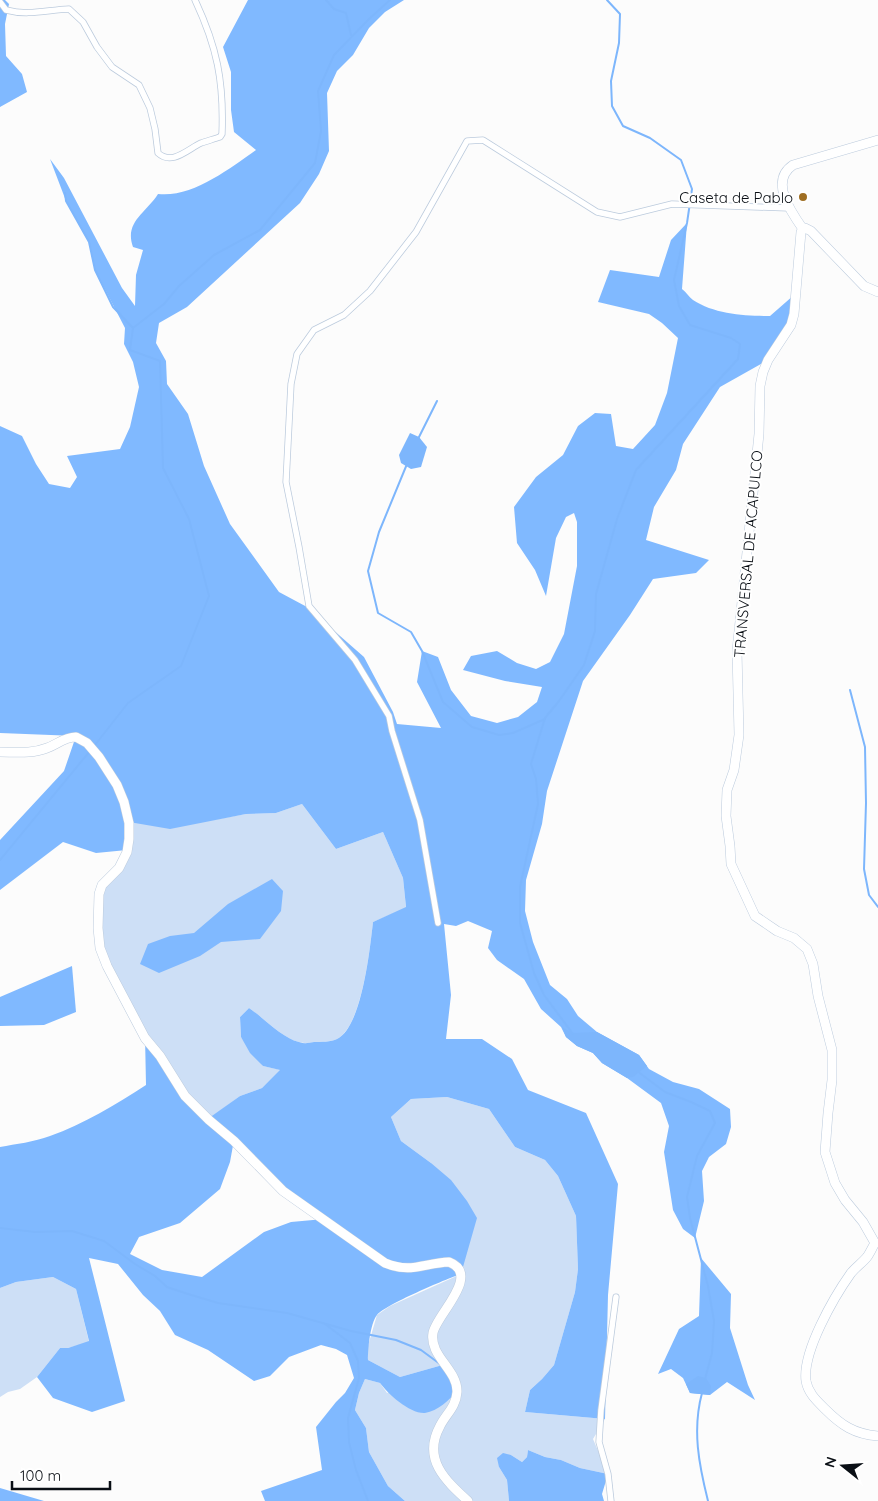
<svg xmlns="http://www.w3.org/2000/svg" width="878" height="1501" viewBox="0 0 878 1501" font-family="Quicksand,sans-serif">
<rect width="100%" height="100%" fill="#fcfcfc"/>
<g fill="#cddff6">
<path d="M302,804l34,45 47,-17 20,46 3,30 -33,14c-3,26 -11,104 -36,117 -6,3 -16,3 -23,3 -4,1 -10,2 -15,0 -17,-4 -35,-24 -50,-34l-9,9 1,20 22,29 18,4 -19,18 -22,8 -31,23 -13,-13 -36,-50 -53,-90 -9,-56 8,-30 13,-11 10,-47 83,-2 34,-6 30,-1z"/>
<path d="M447,1097l42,12 26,38 30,13 13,16 18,40 2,53 -3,23 -21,73 -12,14 -12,11 -5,22 80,7 -12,20 15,35 -28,-6 -19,-8 -16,-3 -17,-7 -1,7 -5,5 -11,-7 -12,12 8,13 2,21h-104l-17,-15 -19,-34 -3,-24 -11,-18 4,-17 6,-14 15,4 7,10 59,-29 -46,13 -32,-17 -1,-11 10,-34 13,-9 71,-32 -30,-111 -30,-22 -10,-24 20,-18z"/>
<path d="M53,1277l23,12 13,53 -21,6h-8l-23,29 -17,12 -12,3 -8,5v-109l16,-6z"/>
</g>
<g fill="#80b9ff" fill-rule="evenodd">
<path d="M0,0h5l4,4 -4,20 1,32 16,18 5,18 -27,15z"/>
<path d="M248,0h156l-19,12 -16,16 -16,27 -16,16 -10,22 2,58 -10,23 -19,29 -113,104 -28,16 -3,20 10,18 1,23 21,30 16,52 26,58 49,68 28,15 57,50 29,55 4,12 44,4 -24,-46 5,-31 16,6 13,33 20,26 26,7 21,-6 19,-15 5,-15 -37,-6 -42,-11 8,-14 26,-5 20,12 19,6 14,-7 14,-28 13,-68v-44l-3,-9 -8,4 -10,21 -10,58 -11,-26 -18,-27 -3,-36 22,-30 27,-22 15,-29 17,-13 16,1 5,32 17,3 22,-24 12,-32 11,-55 -16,-15 -13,-9 -51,-12 12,-32 49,7 12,-37 16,-17 -5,66c4,3 7,8 11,11 21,14 52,16 77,16l24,-21v19l-26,46 -48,27 -37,57 -7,26 -22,37 -8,33 63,20 -13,13 -43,6 -23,36 -47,66 -36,110 -5,33 -16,56 -1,31 8,31 17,43 17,14 11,17 19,16 42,23 10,14 24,13 26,7 31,20 1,18 -5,17 -17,13 -7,14 2,30 -9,37 -12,-9 -10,-19 -9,-58 5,-26 -8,-23 -34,-25 -25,-15 -9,-10 -16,-7 -11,-9 -5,-10 -20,-18 -17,-30 -27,-19 -9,-12 4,-17 -24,-10 -12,5 -12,-2 7,71 -5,44h36l30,20 16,31 58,23 32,71 -10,111 -3,124 -80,-7 5,-22 12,-11 12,-14 21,-73 3,-23 -2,-53 -18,-40 -13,-16 -30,-13 -26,-38 -42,-12 -36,2 -20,18 10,24 30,22 20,17 16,21 10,17 -16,56c-15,5 -76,31 -84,41 -7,9 -9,34 -9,45l32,17 46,-13 11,27c-8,9 -19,20 -32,22 -15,1 -37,-19 -45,-30l-15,-4 -6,14 -4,17 11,18 3,24 19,34 17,15h-140l-4,-10 61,-21 -6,-43 20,-25 9,-9 9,-15 -7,-23 -11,-6 -15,-4 -32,12 -19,19 -16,5 -46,-31 -33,-15 -15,-24 -17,-16 -25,-31 -29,-6 36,143 -33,11 -39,-14 -16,-21 23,-29h8l21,-7 -13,-52 -23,-12 -37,5 -16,6v-141c16,-3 34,-5 50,-11 34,-12 65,-31 96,-51l-1,-49 40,58 24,24 31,-22 22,-8 18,-18 -17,-4 -13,-13 -9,-16 -1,-20 9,-9c15,10 33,30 50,34 5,2 10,1 15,0 7,0 17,0 23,-3 25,-12 33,-91 36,-117l33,-15 -3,-29 -20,-46 -47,17 -34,-45 -26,9 -30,1 -76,15 -41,-7 -2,28 -31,3 -33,-11 -63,48v-50l64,-69 12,-35 -76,-3v-307l22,10 14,28 13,20 21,4 7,-11 -10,-21 53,-7 10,-22 9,-40 -6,-25 -9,-18 1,-16 -30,-58 -6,-28 -23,-41 -16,-42 14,19 58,110 13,18 1,-31 7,-25 -10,-3c-9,-25 13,-34 25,-53 34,4 71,-25 98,-44l-22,-18 -3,-22v-38l-8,-25zM234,1140l49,50 41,29 -33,3 -27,10 -62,45 -40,-7 -32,-16 9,-17 41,-14 40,-34 10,-27z"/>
<path d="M272,879l11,12 -2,20 -21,28 -39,3 -21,14 -41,17 -19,-9 8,-20 22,-8 24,-3 34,-29z"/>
<path d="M72,966l4,46 -32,13 -44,1v-29z"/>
<path d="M701,1258l30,36 -1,34 18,57 7,15 -28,-18 -17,13 -20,-2 -7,-15 -12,-9 -13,5 21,-45 20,-13z"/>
<path d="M528,1450l17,7 16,3 19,8 28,6 -6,20 2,7h-95l-2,-21 -8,-13 -2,-9 6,-5 8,2 11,7 5,-5z"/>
<path d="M0,1488l44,13h-44z"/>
</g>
<g fill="#7db6fc">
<path d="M410,433l9,4 8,10 -6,20 -10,2 -10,-6 -2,-8z"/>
<path d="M562,1027l10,6 25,-1 42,23 8,11 -14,11 -6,1 -25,-15 -9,-10 -16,-7 -11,-9z"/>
<path d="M698,1376l8,2 5,8 -1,9 -20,-2 -4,-9z"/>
</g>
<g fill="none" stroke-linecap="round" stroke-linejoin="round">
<g stroke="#7db6fc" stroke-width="2">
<path d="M326,0l8,9 12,4 5,22"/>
<path d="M65,193l1,8 23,41 6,28 18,37 20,21"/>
<path d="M418,439l19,-38"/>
<path d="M407,464l-28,68 -11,39 10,42 33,19 11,19 21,51 29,25 27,8 14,-2 32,-14"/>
<path d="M850,690l15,57 1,56 -2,66 5,26 9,12"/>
<path d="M95,745l33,-42 53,-37 28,-70 -20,-77 -26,-51 -3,-107 -30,-11 3,-22 31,-24 15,-18 35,-31 46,-25 55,-67 6,-32 -3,-40 16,-36 35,-36 21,-19"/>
<path d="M0,860l90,-109"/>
<path d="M573,1034l-29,-39 -10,-22 -14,-50v-36l18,-83 -2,-25 -5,-15 14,-46 14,-17 25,-36 11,-34 1,-37 21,-75 19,-49 102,-111 2,-15 -9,-6 -41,-13 -11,-19 -5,-26 13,-57 5,-34 -11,-29 -31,-22 -27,-12 -11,-20 -1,-25 8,-38 1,-29 -13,-14"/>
<path d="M637,1071l28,21 26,10 19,9 5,12 -18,33 -10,41 3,21 18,68 6,35 -2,32 -7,26"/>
<path d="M0,1228l35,4 37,-1 32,10 31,23 20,12 12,11 21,7 30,9 69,10 64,18 45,9 25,10 19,14"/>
<path d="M325,1324l25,19 8,18 1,17 -11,40 1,24 7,28 12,31"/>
<path d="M702,1393c-10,37 -3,72 6,108"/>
</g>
<defs>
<g id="street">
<path d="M0,2l6,8c22,6 41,0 63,-1l14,13 14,25 15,20 27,18 11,23 5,21 3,24c14,13 30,-4 43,-10 6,-2 13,-4 19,-6l2,-3c2,-53 -5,-87 -27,-134"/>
<path d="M438,923l-18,-103 -28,-89 -3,-15 -34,-56 -46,-54 -10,-59 -13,-65 5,-98 6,-30 17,-24 30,-15 26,-24 46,-59 51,-91 16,-1 114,72 23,5 52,-13 116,4"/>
<path d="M611,1501l-3,-27 -9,-32 2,-32 15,-113"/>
</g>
<g id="secondary">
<path d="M803,229l-2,3 -7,82 -3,11 -23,35 -5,12 -3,14 -1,48 -22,217 2,84 -5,35 -7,20 -1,26 4,30 1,18 24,52 22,15 17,7 13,11 6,15 5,32 14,54v30l-4,33 -3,39 10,31 10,17 18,22 12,21c-3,5 -5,10 -8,14 -5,6 -11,10 -16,16 -17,24 -49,79 -45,108 2,12 11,20 19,28 16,16 29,25 53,27"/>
<path d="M803,229c-12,-17 -34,-48 -10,-64l85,-25"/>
<path d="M803,229l2,-1 6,3 53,55 14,6"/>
<path d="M0,752c16,0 32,2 47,-4 11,-4 17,-11 29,-11l11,6 12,14 18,28 7,17 5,21v16l-2,13 -8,16 -17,17 -3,9 -1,34 2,20 7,18 38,72 15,18 25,40 24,24 25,21 49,50 102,72c26,11 39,0 64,-1 33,13 -13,53 -16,71 -4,23 25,37 24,59 -1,15 -11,22 -17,34 -18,33 5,54 28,75"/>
</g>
</defs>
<use href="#street" stroke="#bccbdd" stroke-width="7"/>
<use href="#secondary" stroke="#bccbdd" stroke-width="10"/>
<use href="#street" stroke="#fff" stroke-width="5.5"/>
<use href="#secondary" stroke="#fff" stroke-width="9"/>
</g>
<circle fill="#9f6e22" stroke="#fff" stroke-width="2" cx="803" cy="197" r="5"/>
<g text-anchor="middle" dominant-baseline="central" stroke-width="4" stroke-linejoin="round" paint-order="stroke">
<g font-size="15" fill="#0a0f15" stroke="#fff" text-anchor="end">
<text x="793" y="197">Caseta de Pablo</text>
</g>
<g font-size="15" fill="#0a0f15" stroke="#fff">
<text transform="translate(748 554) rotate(-85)">TRANSVERSAL DE ACAPULCO</text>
</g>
</g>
<g transform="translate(843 1466) rotate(287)" stroke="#ffffff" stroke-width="4" paint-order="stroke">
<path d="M0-4L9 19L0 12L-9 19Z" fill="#0a0f15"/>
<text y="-8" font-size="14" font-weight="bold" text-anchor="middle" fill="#0a0f15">N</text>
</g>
<path d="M12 1481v8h98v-8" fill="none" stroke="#0a0f15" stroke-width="2.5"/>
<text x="20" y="1481" font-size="15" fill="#0a0f15" stroke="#ffffff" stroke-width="4" paint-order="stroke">100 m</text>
</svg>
